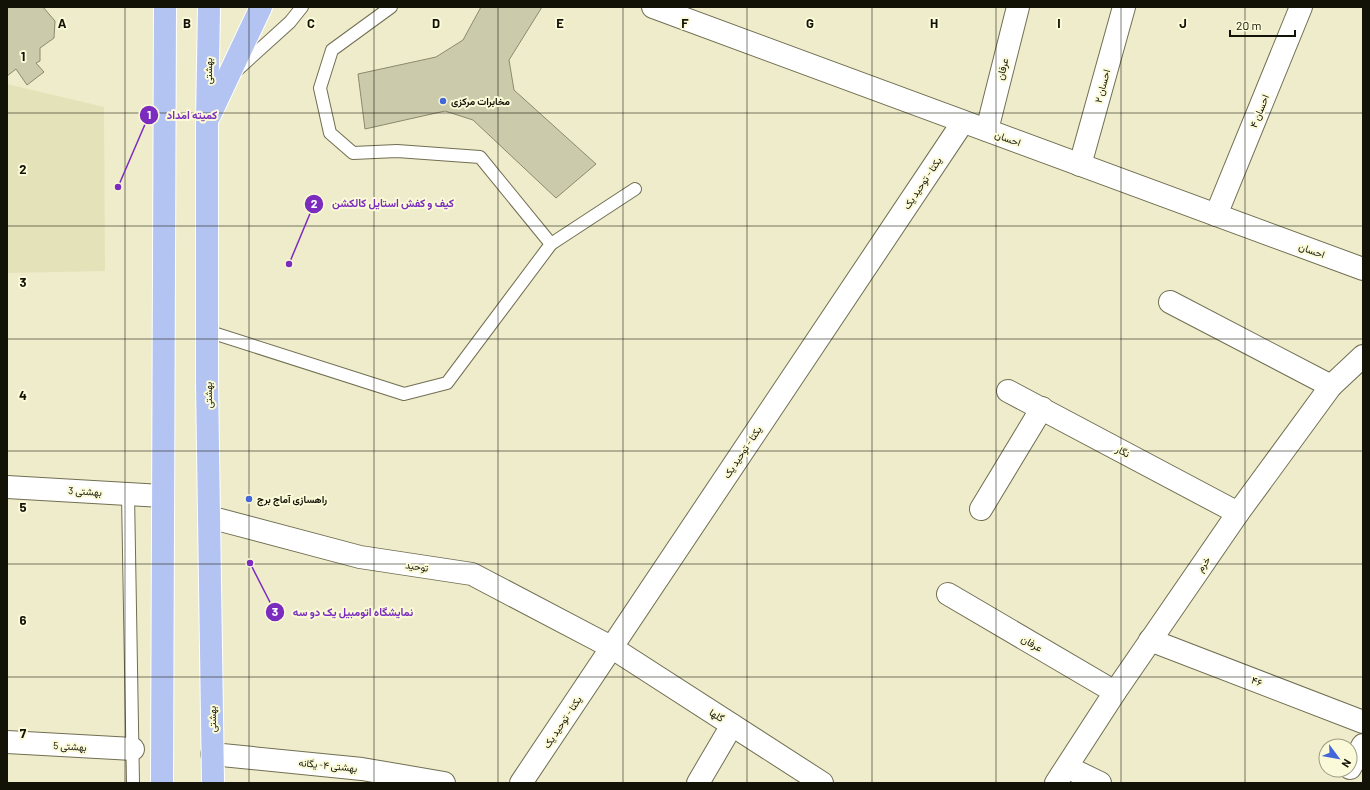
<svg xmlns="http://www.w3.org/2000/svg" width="1370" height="790" viewBox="0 0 1370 790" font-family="Barlow,Vazirmatn,sans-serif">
<rect width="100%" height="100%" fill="#eeeccb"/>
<path fill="#e3e2b9" d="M7,84l97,23 1,164 -98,2z"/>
<g fill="#cbcaaa" stroke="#8b8a6c">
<path d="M7,7h36l12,14 -1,17 -14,10v13l-4,2 8,9 -17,13 -11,-16 -9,7z"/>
<path d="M481,7h61l-33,53 5,30 82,74 -40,34 -83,-78 -28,-9 -80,18 -7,-55 78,-17 27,-17z"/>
</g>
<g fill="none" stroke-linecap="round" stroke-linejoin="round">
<defs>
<g id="lane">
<path d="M236,71l54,-49 12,-15"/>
<path d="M551,244l84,-55"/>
<path d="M207,331l197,63 43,-11 104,-139 -71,-87 -83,-6 -44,2 -23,-20 -10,-45 12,-38 59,-43"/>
<path d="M128,494l5,289"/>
</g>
<g id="street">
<path d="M653,7l710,262"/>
<path d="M987,130l31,-123"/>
<path d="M1080,165l44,-158"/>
<path d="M1216,215l85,-208"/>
<path d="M1170,302l161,84"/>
<path d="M1008,391l230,122"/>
<path d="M7,487l155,9"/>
<path d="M981,509l61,-101"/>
<path d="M209,517l151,40 112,17 139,73 211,136"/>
<path d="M948,594l167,98"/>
<path d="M1150,640l213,82"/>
<path d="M7,742l126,7"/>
<path d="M212,754l150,15 82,14"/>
<path d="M1067,767l33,16"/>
<path d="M1350,768l13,-23"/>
<path d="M521,783l442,-661"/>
<path d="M698,783l34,-58"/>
<path d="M1056,783l59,-91 123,-179 93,-127 32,-30"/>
</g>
<g id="primary">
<path d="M209,7l-2,115v260l6,401"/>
<path d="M210,115l51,-108"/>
<path d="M162,783l3,-776"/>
</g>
</defs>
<use href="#lane" stroke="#716f52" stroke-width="14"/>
<use href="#street" stroke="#716f52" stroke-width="24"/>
<use href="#primary" stroke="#fff" stroke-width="24"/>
<use href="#lane" stroke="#fff" stroke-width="12"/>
<use href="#street" stroke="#fff" stroke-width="22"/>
<use href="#primary" stroke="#b3c4f2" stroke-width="22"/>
</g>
<path fill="none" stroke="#131207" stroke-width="1" stroke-opacity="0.55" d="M125,7v776M249,7v776M374,7v776M498,7v776M623,7v776M747,7v776M872,7v776M996,7v776M1121,7v776M1245,7v776M7,113h1356M7,226h1356M7,339h1356M7,451h1356M7,564h1356M7,677h1356"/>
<g fill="#4367da" stroke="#fbfad8" stroke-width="1.5">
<circle cx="443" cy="101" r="4"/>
<circle cx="249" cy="499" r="4"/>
</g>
<g text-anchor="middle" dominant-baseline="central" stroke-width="4" stroke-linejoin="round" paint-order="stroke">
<g font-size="10" fill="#131207" stroke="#fbfad8">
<text transform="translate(1002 69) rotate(-76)">عرفان</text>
<text transform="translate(208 71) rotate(-89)">بهشتی</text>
<text transform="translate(1102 86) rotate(-75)">احسان ۲</text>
<text transform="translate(1259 111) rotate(-68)">احسان ۴</text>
<text transform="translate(1008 138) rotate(20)">احسان</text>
<text transform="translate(922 183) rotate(-56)">یکتا - توحید یک</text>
<text transform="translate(1312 250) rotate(20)">احسان</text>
<text transform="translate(208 395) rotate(-91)">بهشتی</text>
<text transform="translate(1123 451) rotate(28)">نگار</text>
<text transform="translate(742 452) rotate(-56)">یکتا - توحید یک</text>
<text transform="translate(85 491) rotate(3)">بهشتی 3</text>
<text transform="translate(1203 564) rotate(-55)">خرم</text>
<text transform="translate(417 566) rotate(9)">توحید</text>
<text transform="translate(1032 643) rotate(30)">عرفان</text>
<text transform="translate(1257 681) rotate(21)">۴۶</text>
<text transform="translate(717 715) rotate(33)">گلها</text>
<text transform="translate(212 719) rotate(-91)">بهشتی</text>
<text transform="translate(562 722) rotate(-56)">یکتا - توحید یک</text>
<text transform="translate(70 746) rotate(3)">بهشتی 5</text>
<text transform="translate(328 765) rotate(6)">بهشتی ۴- یگانه</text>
</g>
<g font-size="10" font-weight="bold" fill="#131207" stroke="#fbfad8" text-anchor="start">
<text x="451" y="101">مخابرات مرکزی</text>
<text x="257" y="499">راهسازی آماج برج</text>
</g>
</g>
<g font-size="13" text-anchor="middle" font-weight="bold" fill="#131207" stroke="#fbfad8" stroke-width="4" stroke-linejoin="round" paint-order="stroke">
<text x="62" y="28">A</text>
<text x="187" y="28">B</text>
<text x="311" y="28">C</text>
<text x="436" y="28">D</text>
<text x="560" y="28">E</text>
<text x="685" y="28">F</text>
<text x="810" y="28">G</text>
<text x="934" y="28">H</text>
<text x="1059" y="28">I</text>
<text x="1183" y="28">J</text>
<text x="23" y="61">1</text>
<text x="23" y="174">2</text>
<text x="23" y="287">3</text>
<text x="23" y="400">4</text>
<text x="23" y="512">5</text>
<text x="23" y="625">6</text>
<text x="23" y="738">7</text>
</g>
<path fill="none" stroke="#7b2cbf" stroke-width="1.5" d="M118 187L149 115M289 264L314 204M250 563L275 612"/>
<g fill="#7b2cbf" stroke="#fbfad8" stroke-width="1.5">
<circle cx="118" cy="187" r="4"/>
<circle cx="289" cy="264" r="4"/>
<circle cx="250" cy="563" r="4"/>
<circle cx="149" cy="115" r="10"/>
<circle cx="314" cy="204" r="10"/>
<circle cx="275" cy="612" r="10"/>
</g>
<g font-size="12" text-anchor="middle" font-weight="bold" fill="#fff">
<text x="149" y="119">1</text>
<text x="314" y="208">2</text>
<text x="275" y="616">3</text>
</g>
<g font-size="11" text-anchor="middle" font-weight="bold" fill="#7b2cbf" stroke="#fbfad8" stroke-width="4" stroke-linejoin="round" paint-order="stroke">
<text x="192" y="119">کمیته امداد</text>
<text x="393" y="207">کیف و کفش استایل کالکشن</text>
<text x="353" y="616">نمایشگاه اتومبیل یک دو سه</text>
</g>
<rect width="1370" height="790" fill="none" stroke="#131207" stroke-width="16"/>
<g transform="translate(1338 758) rotate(122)"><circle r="19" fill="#fbfad8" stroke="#9e9d84"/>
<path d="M0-3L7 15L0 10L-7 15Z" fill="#4367da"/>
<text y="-6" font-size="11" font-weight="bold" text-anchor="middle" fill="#131207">N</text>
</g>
<path d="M1230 30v6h65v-6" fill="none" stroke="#131207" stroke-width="2"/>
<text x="1236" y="30" font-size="12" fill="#131207" stroke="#fbfad8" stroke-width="3" paint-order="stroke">20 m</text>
</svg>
